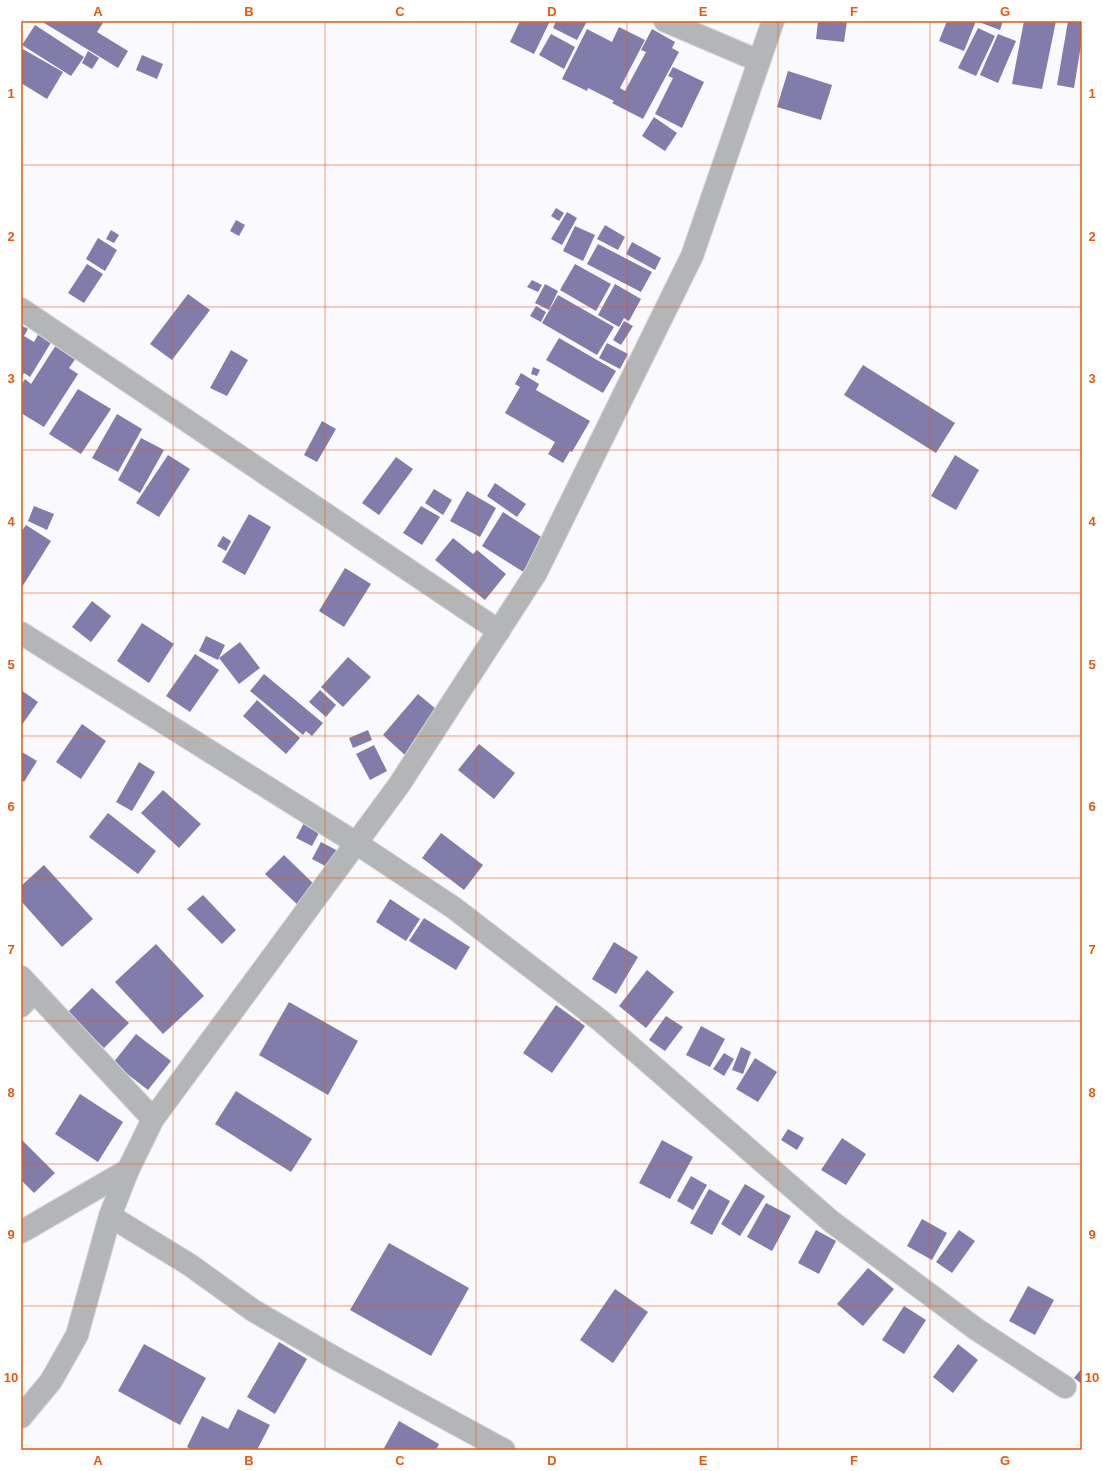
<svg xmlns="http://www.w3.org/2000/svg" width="1103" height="1471" viewBox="0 0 1103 1471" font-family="Helvetica,sans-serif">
<rect width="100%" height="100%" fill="#f9f9fe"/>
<g fill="#817ca9">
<path d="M41,21h58l4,2 -6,9 31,19 -10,17z"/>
<path d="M520,21h30l-16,33 -24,-12z"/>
<path d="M556,21h31l-10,19 -24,-12z"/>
<path d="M818,21h29l-3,21 -28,-3z"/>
<path d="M947,21h29l-12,30 -25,-10z"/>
<path d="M980,21h23l-3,9 -21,-8z"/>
<path d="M1024,21h32l-14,68 -30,-5z"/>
<path d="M1068,21h14v18l-8,49 -17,-3z"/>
<path d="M35,25l49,32 -13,19 -49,-31z"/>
<path d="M619,27l26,13 -25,48 5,3 21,-39 -5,-2 11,-21 23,13 -3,6 7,4 -36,67 -31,-16 2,-2 -26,-13 -1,3 -25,-12 25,-50 25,13z"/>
<path d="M978,28l17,8 -19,40 -18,-8z"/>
<path d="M551,34l24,13 -11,22 -25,-14z"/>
<path d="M998,34l18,7 -18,42 -18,-8z"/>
<path d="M21,48l42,24 -16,27 -26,-16z"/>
<path d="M88,51l11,7 -7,11 -10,-6z"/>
<path d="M142,55l21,9 -6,15 -21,-9z"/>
<path d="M673,67l31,15 -22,46 -27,-14 18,-36 -5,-2z"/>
<path d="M788,71l44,14 -11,35 -44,-13z"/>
<path d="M654,117l23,16 -12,18 -23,-15z"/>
<path d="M556,208l8,5 -5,8 -8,-5z"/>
<path d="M567,212l10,6 -15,27 -11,-6z"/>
<path d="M236,220l9,5 -6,11 -9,-5z"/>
<path d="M605,225l20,12 -7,13 -21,-11z"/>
<path d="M575,226l20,9 -12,26 -20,-10z"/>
<path d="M111,230l8,5 -5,8 -8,-4z"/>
<path d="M98,238l19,12 -12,21 -19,-12z"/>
<path d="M632,242l29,16 -6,12 -29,-16z"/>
<path d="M598,244l54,28 -11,20 -54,-28z"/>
<path d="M87,264l16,10 -19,29 -16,-10z"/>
<path d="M575,264l36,20 -15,27 -36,-21z"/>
<path d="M532,280l10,5 -4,7 -11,-5z"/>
<path d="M545,284l13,7 -9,19 -14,-7z"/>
<path d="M615,284l26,15 -12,22 -5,-3 -5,9 -21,-12z"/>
<path d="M188,294l22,16 -38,50 -22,-16z"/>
<path d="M558,295l56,32 -17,28 -55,-32z"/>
<path d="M536,306l10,6 -5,10 -11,-6z"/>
<path d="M624,321l9,5 -12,19 -8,-5z"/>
<path d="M21,325l7,4 -4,7 10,6 5,-9 13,8 -22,36 -6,-4 -3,5z"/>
<path d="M559,338l57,33 -13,22 -57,-33z"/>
<path d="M607,343l21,11 -8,15 -21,-11z"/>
<path d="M56,345l20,13 -7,10 9,6 -34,53 -23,-14v-28l4,-6 6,5z"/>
<path d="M231,350l17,10 -21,36 -17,-8z"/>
<path d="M863,365l92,58 -19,30 -92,-58z"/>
<path d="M533,367l7,3 -3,6 -6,-2z"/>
<path d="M521,373l18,11 -3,6 54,31 -18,31 -2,-1 -7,12 -15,-9 7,-12 -50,-29 15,-26 -5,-3z"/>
<path d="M78,389l33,20 -30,45 -32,-20z"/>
<path d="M117,414l25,15 -24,43 -26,-14z"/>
<path d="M322,421l14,8 -19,33 -13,-7z"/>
<path d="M141,438l23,12 -24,43 -22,-13z"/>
<path d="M168,455l22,14 -31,48 -23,-14z"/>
<path d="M955,455l24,15 -23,40 -25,-14z"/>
<path d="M396,457l17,12 -34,46 -17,-12z"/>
<path d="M495,483l31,21 -9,13 -30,-21z"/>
<path d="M434,489l18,11 -9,15 -18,-12z"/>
<path d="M467,491l29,17 -16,29 -30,-16z"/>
<path d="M34,506l20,8 -7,16 -19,-9z"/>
<path d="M421,506l19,11 -18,28 -19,-12z"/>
<path d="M503,512l43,28 -21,33 -43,-27z"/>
<path d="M249,514l22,13 -26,48 -23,-13z"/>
<path d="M26,525l25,16 -29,46h-1v-55z"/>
<path d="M223,536l8,5 -5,10 -9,-5z"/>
<path d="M453,538l20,16 4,-4 29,24 -21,26 -50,-40z"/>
<path d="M345,568l26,16 -27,43 -25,-16z"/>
<path d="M92,601l19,15 -20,26 -19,-15z"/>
<path d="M142,623l32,21 -25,39 -32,-22z"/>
<path d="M206,636l19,9 -7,15 -19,-9z"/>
<path d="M240,642l20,26 -21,16 -20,-26z"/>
<path d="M195,654l24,16 -29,42 -24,-16z"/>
<path d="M348,657l23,20 -28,30 -22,-20z"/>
<path d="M264,674l59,49 -11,13 -6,-5 -3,4 -53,-44z"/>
<path d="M21,690l17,12 -17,24z"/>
<path d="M320,690l16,15 -10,12 -17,-15z"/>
<path d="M418,694l24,20 -36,42 -23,-21z"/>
<path d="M257,700l43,38 -14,16 -43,-38z"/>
<path d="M82,724l24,17 -25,38 -25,-17z"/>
<path d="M368,730l4,10 -19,8 -4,-10z"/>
<path d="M479,744l36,29 -21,26 -36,-29z"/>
<path d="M374,745l13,26 -17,9 -14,-26z"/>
<path d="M22,752l15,9 -13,21 -3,-2v-26z"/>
<path d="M139,762l16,10 -23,39 -16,-9z"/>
<path d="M163,790l38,34 -22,24 -38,-35z"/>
<path d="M108,813l48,38 -18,23 -49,-37z"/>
<path d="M305,821l16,8 -9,17 -16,-8z"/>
<path d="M441,833l42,32 -19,25 -42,-32z"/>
<path d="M321,842l17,9 -9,17 -17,-9z"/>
<path d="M284,855l34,33 -18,19 -35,-33z"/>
<path d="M44,865l49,54 -31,28 -41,-46v-15z"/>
<path d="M203,895l33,35 -14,14 -35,-35z"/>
<path d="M390,899l30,20 -14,22 -30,-19z"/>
<path d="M424,918l46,29 -14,23 -47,-29z"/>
<path d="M614,942l24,15 -22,37 -24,-15z"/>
<path d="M156,944l48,52 -41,38 -48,-52z"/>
<path d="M647,970l27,22 -28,36 -27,-22z"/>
<path d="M92,988l37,35 -25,25 -37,-35z"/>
<path d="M289,1002l69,39 -30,54 -69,-40z"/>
<path d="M556,1005l29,21 -33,47 -29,-20z"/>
<path d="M666,1016l17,11 -18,24 -16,-11z"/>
<path d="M701,1026l24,13 -15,28 -24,-12z"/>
<path d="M136,1034l35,27 -23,29 -35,-27z"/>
<path d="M741,1047l10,5 -8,22 -11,-4z"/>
<path d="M724,1053l10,6 -10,17 -11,-7z"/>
<path d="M755,1058l22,14 -19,30 -22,-13z"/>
<path d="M236,1091l76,48 -21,33 -76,-48z"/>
<path d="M80,1094l43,28 -25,40 -43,-28z"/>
<path d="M788,1129l16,9 -7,12 -16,-10z"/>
<path d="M842,1138l24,16 -20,31 -25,-15z"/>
<path d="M22,1140l33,33 -21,20 -13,-13z"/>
<path d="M662,1140l31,17 -23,42 -31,-16z"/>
<path d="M691,1176l16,9 -14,25 -16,-9z"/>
<path d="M745,1184l20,12 -25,40 -19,-12z"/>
<path d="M709,1189l21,12 -18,34 -22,-12z"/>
<path d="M766,1203l25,13 -19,35 -25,-14z"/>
<path d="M922,1219l25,14 -15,27 -25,-14z"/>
<path d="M816,1230l20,11 -17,33 -21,-11z"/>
<path d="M959,1230l16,11 -23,32 -16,-11z"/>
<path d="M389,1243l80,45 -38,68 -81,-46z"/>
<path d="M868,1268l26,21 -31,37 -26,-22z"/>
<path d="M1028,1286l26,14 -19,35 -26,-14z"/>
<path d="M615,1289l33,23 -35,51 -33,-23z"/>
<path d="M904,1306l22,14 -22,34 -22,-14z"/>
<path d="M279,1342l28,17 -32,55 -28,-17z"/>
<path d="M144,1344l62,34 -26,47 -62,-34z"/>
<path d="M958,1344l20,16 -25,33 -20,-16z"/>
<path d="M1082,1368v16l-8,-6z"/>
<path d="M238,1409l32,16 -13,25h-64l-6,-3 15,-31 26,13z"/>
<path d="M399,1421l40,23 -3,6h-53z"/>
</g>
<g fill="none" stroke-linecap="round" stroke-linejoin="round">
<defs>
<g id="minor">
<path d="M665,21l94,40"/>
<path d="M21,309l478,322"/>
<path d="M21,633l335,210 98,65 147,113 231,201 144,107 89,58"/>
<path d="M21,977l132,142"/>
<path d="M21,1006l13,-15"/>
<path d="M110,1216l80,49 64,46 81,47 169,92"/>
<path d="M21,1232l107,-62 25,-51 246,-334 137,-212 156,-317 81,-235"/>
<path d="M21,1417l30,-36 26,-46 33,-119 18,-46"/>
</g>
</defs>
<use href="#minor" stroke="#d6d6da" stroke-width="24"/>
<use href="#minor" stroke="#b3b5b6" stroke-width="22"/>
</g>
<path fill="none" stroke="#e8590c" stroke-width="1" stroke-opacity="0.55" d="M173,21v1429M325,21v1429M476,21v1429M627,21v1429M778,21v1429M930,21v1429M21,165h1061M21,307h1061M21,450h1061M21,593h1061M21,736h1061M21,878h1061M21,1021h1061M21,1164h1061M21,1306h1061"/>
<rect width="1103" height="1471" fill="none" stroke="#ffffff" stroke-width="44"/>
<rect x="22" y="22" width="1059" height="1427" fill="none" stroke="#e8590c" stroke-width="1.5"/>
<g font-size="13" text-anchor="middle" font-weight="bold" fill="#e8590c">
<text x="98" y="16">A</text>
<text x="249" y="16">B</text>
<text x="400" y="16">C</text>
<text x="552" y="16">D</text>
<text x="703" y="16">E</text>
<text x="854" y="16">F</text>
<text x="1005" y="16">G</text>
<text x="11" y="98">1</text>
<text x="1092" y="98">1</text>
<text x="11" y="241">2</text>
<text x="1092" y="241">2</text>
<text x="11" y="383">3</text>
<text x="1092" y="383">3</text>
<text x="11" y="526">4</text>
<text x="1092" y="526">4</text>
<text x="11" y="669">5</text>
<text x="1092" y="669">5</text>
<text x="11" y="811">6</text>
<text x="1092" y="811">6</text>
<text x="11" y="954">7</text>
<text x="1092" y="954">7</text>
<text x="11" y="1097">8</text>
<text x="1092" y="1097">8</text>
<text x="11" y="1239">9</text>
<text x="1092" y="1239">9</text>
<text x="11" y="1382">10</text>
<text x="1092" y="1382">10</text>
<text x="98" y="1465">A</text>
<text x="249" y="1465">B</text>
<text x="400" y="1465">C</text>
<text x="552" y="1465">D</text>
<text x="703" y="1465">E</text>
<text x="854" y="1465">F</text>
<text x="1005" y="1465">G</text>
</g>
</svg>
